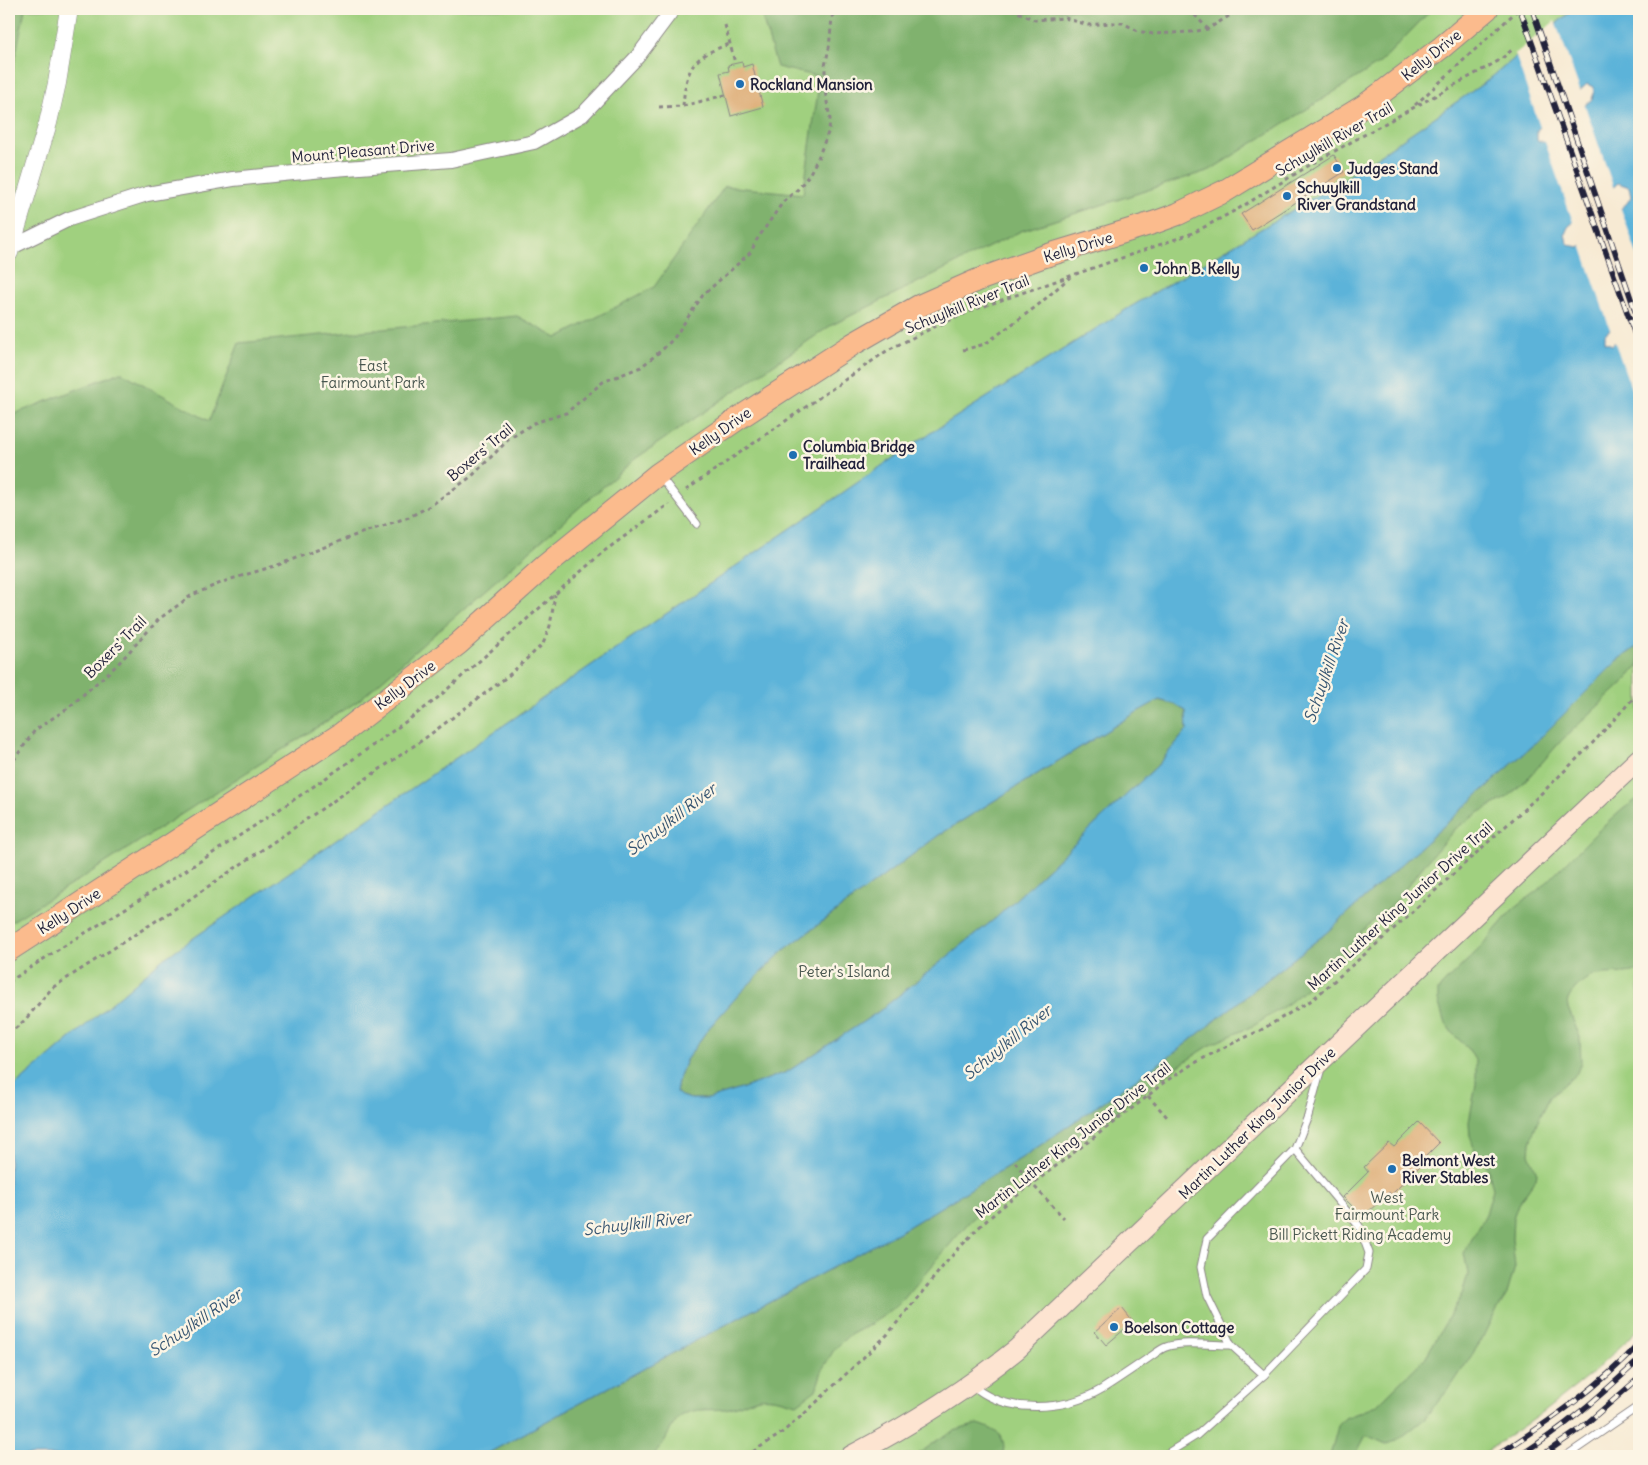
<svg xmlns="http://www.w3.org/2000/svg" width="1648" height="1465" viewBox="0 0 1648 1465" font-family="Delius,sans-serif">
<rect width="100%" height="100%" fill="#fcf5e5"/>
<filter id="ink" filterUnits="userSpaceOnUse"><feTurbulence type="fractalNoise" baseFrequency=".02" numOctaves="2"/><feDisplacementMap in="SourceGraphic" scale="10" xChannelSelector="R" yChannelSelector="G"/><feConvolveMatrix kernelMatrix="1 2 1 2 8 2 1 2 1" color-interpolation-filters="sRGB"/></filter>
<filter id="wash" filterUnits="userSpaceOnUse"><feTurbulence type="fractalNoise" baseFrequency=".0096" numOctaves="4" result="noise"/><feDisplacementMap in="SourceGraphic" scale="20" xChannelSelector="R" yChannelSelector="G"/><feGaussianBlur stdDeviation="1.12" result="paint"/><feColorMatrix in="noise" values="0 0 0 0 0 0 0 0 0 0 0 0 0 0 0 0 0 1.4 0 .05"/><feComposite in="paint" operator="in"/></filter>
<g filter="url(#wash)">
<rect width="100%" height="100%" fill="#f7ead3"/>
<g fill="#a0d07f" stroke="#61795d">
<path d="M9,9h1565l-87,72 -144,99 -216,129 -206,130 -758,520 -154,132z"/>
<path d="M1639,645v684l-50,47 -47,37 -62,43h-997l843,-523z"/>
</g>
<g fill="#80b26e" stroke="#516a54">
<path d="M9,9h16l-16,80z"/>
<path d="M766,9h666l-52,54 -170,107 -189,61 -191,95 -195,133 -277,242 -276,177 -73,45v-507l112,-44 88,49 30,-78 278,-27 40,22 97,-51 71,-101 78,8 17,-117 -43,-10 -15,-50z"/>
<path d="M1639,645v20l-11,13 -67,63 -30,34 -23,22 -28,15 -25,17 -27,31 -31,40 -36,32 -34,39 -38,32 -34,22 -43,19 -23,15 -34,23 -67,52 -41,30 -42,26 -35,31 -73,86 -26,17 -23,12 -14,14 -11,18 -7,22 -19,14c-11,-3 -25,-8 -38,-6 -10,2 -19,8 -29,10 -17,4 -34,-2 -49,8 -12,9 -14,29 -29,40h-169l95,-52 330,-177 115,-70 151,-104 152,-120 210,-191 81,-81z"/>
<path d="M1158,700l16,4 12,7 1,19 -30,36 -161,152 -118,94 -91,60 -49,18 -30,9h-17l-10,-3 -5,-4 2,-11 8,-21 22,-31 33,-37 43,-42 155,-115 198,-123z"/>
<path d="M1639,798v172c-27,9 -44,-5 -65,20 -5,6 -8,10 -6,18l12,29 1,25 -4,11 -27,24 -14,28 -6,18 -1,11 8,19 -1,5 -18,26 -5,14 -1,21 3,28 -8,27 -17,28 -9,19 -29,44 -30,36 -25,20 -11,3 -20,-9 -11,21h-25l8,-30 7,-8 31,-12 49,-48 37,-64 6,-20 -4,-21 22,-39 7,-25 -5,-21 -4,-7 -7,-4 -7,-21 -1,-14 7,-38v-22l-8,-14 -15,-14 -9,-13 -6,-21v-9l4,-6 36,-35 35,-41 30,-23 53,-53 27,-24z"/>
<path d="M978,1424c17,5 31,13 24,32h-86l23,-17 15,-8z"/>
</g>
<path fill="#5cb3d9" stroke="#3f6a8a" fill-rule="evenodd" d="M1574,9h65v294l-34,31v8l7,3 27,-25v110l-2,6 2,10v199l-22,16 -81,81 -210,191 -152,120 -151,104 -115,70 -330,177 -95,52h-474v-365l154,-132 758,-520 206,-130 216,-129 144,-99zM1587,84l6,3 1,6 -2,6 -48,43 -7,-2v-10zM1618,183l11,4 2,10 -4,6 -48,44 -6,-1 -6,-3 -2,-9 3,-7zM1159,700l15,4 12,7 1,19 -30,36 -161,152 -118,94 -91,60 -49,18 -30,9h-17l-10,-3 -5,-4 2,-11 8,-21 22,-31 33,-37 43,-42 155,-115 198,-123z"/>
<g fill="#f7ead3">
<path d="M1555,21l26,72 -40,37 -26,-76z"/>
<path d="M1584,103l30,86 -40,36 -30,-86z"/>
<path d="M1620,206l19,54v46l-28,26 -31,-90z"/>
<path d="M1638,318h1v93l-25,-71z"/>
</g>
<g id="blocks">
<g fill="#dfb07c">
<path d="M742,62l1,5 9,-3 11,43 -32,9 -11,-43 9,-2 -1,-6z"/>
<path d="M1334,155l10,17 -92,58 -11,-16z"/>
<path d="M1419,1122l20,21 -17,17 2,2 -33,33 -2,-3 -26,25 -20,-20 25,-25 -4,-5 25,-24 5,4z"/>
<path d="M1122,1308l11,14 -27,23 -11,-13z"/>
</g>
</g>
</g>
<g filter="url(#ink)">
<use href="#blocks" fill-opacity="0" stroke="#8c8687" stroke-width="1"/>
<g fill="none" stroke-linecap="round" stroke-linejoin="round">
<defs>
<g id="service">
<path d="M660,476l37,48"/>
<path d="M1295,1149l64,77 10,27 -3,16 -102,106 -33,-30 -24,-49 -6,-29 6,-28 88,-90 13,-33 13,-48"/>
<path d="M972,1385c34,30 93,26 130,4 16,-10 32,-21 48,-32 5,-3 10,-8 16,-10 16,-6 47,-2 65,-2"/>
<path d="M1163,1456l34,-21 67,-60"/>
<path d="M1566,1456l73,-50"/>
</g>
<path id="minor" d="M10,248l59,-29 78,-25 86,-15 101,-10 117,-9 83,-18 48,-27 56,-59 35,-47"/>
<path id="tertiary" d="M9,253l39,-130 9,-40 12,-74"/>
<path id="secondary" d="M851,1456c59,-31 114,-65 166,-107l622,-590"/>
<path id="primary" d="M9,950l332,-216 117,-90 88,-79 112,-91 84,-58 111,-72 66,-38 59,-26 64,-23 114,-35 22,-8 47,-23 139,-85 78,-59 45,-38"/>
</defs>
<use href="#service" stroke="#8c8687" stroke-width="9"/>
<use href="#minor" stroke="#8c8687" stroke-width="16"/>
<use href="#tertiary" stroke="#8c8687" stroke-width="19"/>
<use href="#secondary" stroke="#8c8687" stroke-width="22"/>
<use href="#primary" stroke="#8c8687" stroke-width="24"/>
<g stroke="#8c8687" stroke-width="3" stroke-dasharray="4 4" stroke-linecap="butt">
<path d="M1011,9l24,11 30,-2 23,7 23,-2h12l15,8 15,3 38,-2 17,-3 32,-20"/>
<path d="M1189,9l18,19"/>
<path d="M725,25l10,38"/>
<path d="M1415,105l104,-96"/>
<path d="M683,106c3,-39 10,-50 47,-62"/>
<path d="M659,107l24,-1 42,-11"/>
<path d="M963,350l22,-6 52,-38 33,-29"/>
<path d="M686,490l202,-140 46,-23 42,-18 217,-76 45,-24 75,-46 187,-103 13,-11"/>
<path d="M9,767l26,-37 33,-22 49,-43 42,-46 33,-24 36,-15 50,-15 78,-30 53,-18 21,-11 42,-30 37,-37 25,-16 32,-10 37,-31 38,-15 22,-18 11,-11 29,-43 48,-43 5,-11 27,-39 15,-13 11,-14 9,-17 11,-28 1,-11 -5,-28v-25l4,-18 3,-30 2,-9"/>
<path d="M9,982c46,-32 94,-59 141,-89 97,-61 192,-124 284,-192l169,-149 66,-48"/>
<path d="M9,1034l16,-14 27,-32 138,-89 234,-160 84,-63 35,-32 7,-18 5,-31"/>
<path d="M1148,1096l20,22"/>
<path d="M1015,1162l17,22 32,34"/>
<path d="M746,1456l33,-21 25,-21 83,-79 62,-76 29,-31 24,-21 141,-107 20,-17 28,-18 32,-17 38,-18 51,-30 76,-66 158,-145 44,-43 49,-54"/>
</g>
<use href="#service" stroke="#fff" stroke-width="7"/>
<use href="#minor" stroke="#fff" stroke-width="14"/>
<use href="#tertiary" stroke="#fff" stroke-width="18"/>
<use href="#secondary" stroke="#fde4d1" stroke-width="20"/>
<use href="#primary" stroke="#fbbb8d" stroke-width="22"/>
<defs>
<g id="rail">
<path d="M1520,9l119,337"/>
<path d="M1532,9l107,313"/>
<path d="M1496,1456c51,-33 101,-67 143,-112"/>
<path d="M1519,1456c45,-28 81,-60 120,-96"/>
<path d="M1541,1456l38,-26 60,-52"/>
</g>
</defs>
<use href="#rail" stroke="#22223b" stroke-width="5.5"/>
<use href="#rail" stroke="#fcf5e5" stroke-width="4" stroke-dasharray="11" stroke-linecap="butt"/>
</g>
</g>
<g fill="#1f6fb2" stroke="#fcf5e5" stroke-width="2">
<circle cx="740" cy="84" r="5"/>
<circle cx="1337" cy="168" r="5"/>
<circle cx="1287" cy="196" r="5"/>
<circle cx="1144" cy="268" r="5"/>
<circle cx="793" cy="455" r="5"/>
<circle cx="1392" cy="1169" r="5"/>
<circle cx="1114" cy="1327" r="5"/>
</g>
<g text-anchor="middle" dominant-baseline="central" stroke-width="5" stroke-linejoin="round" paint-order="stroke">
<g font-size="15" fill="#22223b" stroke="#fcf5e5">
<text transform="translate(1431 55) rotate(-39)">Kelly Drive</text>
<text transform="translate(1334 139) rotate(-30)">Schuylkill River Trail</text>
<text transform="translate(363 151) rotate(-5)">Mount Pleasant Drive</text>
<text transform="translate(1078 247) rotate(-17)">Kelly Drive</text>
<text transform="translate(967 304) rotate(-22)">Schuylkill River Trail</text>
<text transform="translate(720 431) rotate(-35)">Kelly Drive</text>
<text transform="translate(480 452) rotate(-40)">Boxers' Trail</text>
<text transform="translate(115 647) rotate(-45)">Boxers' Trail</text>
<text transform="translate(405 685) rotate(-37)">Kelly Drive</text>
<text transform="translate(1400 906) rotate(-42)">Martin Luther King Junior Drive Trail</text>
<text transform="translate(69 911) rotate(-33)">Kelly Drive</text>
<text transform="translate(1257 1123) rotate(-44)">Martin Luther King Junior Drive</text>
<text transform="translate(1073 1140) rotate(-38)">Martin Luther King Junior Drive Trail</text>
</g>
<g font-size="15" font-weight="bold" fill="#22223b" stroke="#fcf5e5" text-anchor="start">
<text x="750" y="84">Rockland Mansion</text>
<text x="1347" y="168">Judges Stand</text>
<text x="1297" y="187">Schuylkill<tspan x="1297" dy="17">River Grandstand</tspan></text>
<text x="1154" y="268">John B. Kelly</text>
<text x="803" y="446">Columbia Bridge<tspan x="803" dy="17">Trailhead</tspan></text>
<text x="1402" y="1160">Belmont West<tspan x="1402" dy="17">River Stables</tspan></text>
<text x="1124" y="1327">Boelson Cottage</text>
</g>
<g font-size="15" fill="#48564f" stroke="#fcf5e5">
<text x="373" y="365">East<tspan x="373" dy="17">Fairmount Park</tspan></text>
<text x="844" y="971">Peter's Island</text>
<text x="1387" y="1197">West<tspan x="1387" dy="17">Fairmount Park</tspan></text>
<text x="1360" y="1234">Bill Pickett Riding Academy</text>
</g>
<g font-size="16" font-style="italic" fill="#365572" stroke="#fcf5e5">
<text transform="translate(1326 671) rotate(-71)">Schuylkill River</text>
<text transform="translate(671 819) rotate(-37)">Schuylkill River</text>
<text transform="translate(1007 1042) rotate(-39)">Schuylkill River</text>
<text transform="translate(637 1223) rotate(-7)">Schuylkill River</text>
<text transform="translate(195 1322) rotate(-34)">Schuylkill River</text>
</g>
</g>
<rect width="1648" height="1465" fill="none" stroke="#fcf5e5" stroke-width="30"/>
</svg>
